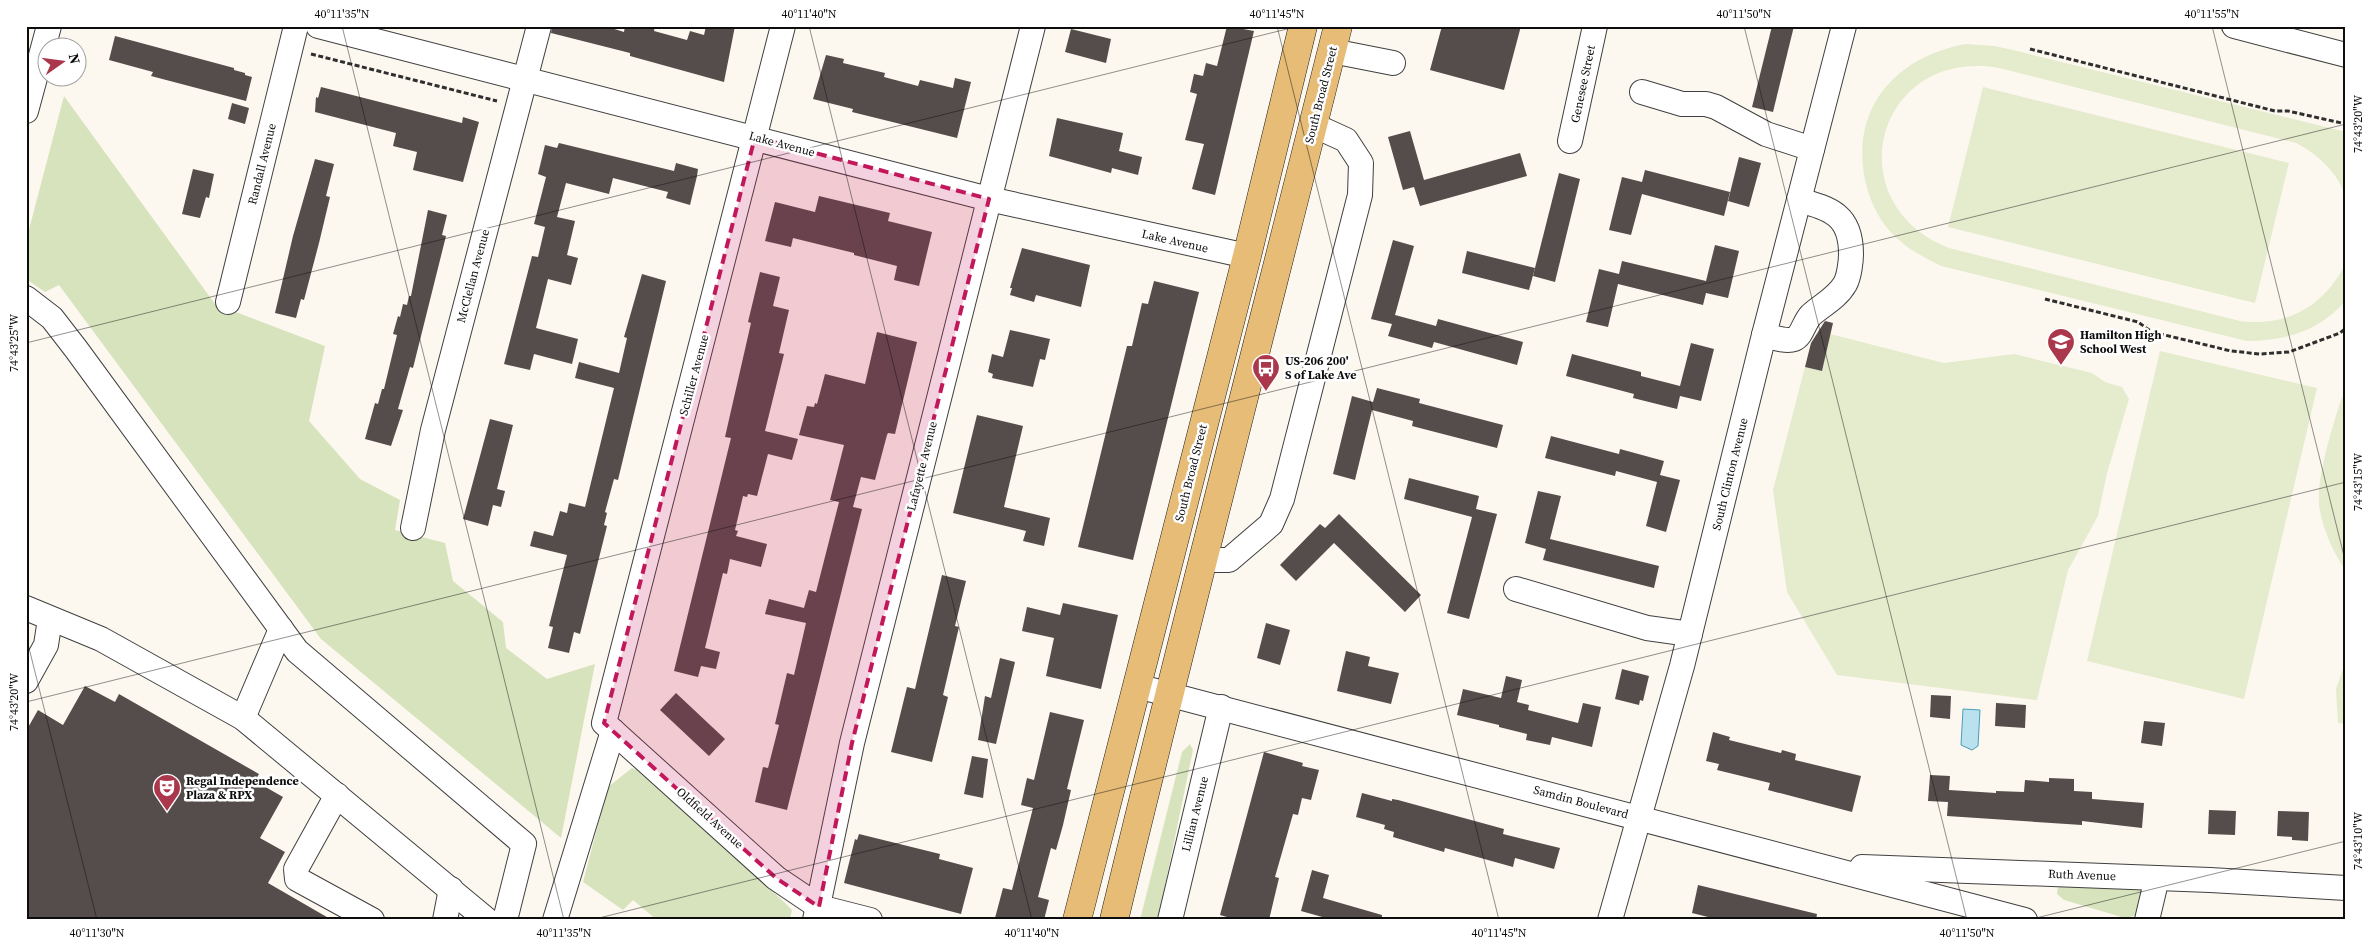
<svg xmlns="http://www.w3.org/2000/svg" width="2372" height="946" viewBox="0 0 2372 946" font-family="'Source Serif 4',serif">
<rect width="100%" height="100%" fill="#fdf8ef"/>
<g fill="#d6e3bd">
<path d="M64,96l151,208 110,42 -16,75 51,58 40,21 -5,30 50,13 8,38 50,41 3,26 41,31 48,-15 -34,174 -240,-199 -262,-354 -14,7 -19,-13v-38z"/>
<path d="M1190,744l3,6 -33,160 -4,10h-16l42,-168z"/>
<path d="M632,768l25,9 135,133 -2,10h-133l-24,-20 -10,10 -40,-28 25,-95z"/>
<path d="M2058,885l85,3 -6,27 -12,3 -61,-18 -7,-6z"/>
</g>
<g fill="#e5ebcd">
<path d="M1966,44l29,2 22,5 329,81 -2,23 2,43c-7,-24 -28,-44 -50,-55l-297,-75c-123,-21 -164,136 -50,180l291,73c48,6 84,-15 106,-58v38c-29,31 -59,39 -99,40l-306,-75c-15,-8 -29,-14 -42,-26 -19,-16 -31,-41 -35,-66 -11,-70 35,-118 102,-130z"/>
<path d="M1983,87l306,76 -34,140 -307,-76z"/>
<path d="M1830,334l114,29 70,-9 78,19 13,9 17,5 7,12 -22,74 -9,43 -30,54 -31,130 -200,-25 -50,-83 -14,-102 32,-123 17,4z"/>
<path d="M2160,351l157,37 -73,311 -157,-38z"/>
<path d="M2342,397l4,1v173c-12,-17 -22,-39 -26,-60 -6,-28 13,-86 22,-114z"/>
<path d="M2346,660v64l-8,-1 -2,-34z"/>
</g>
<path fill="#bae1ee" stroke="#4b9dbb" d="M1963,709l17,1 -2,36 -6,4 -11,-5z"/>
<g fill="#544d4b">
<path d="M552,26h53l19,6 1,-6h30l-1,5 33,9 3,-9 14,4 2,-9h29l-11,56 -94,-26v-3l-79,-20z"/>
<path d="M1227,26l27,5 -39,164 -23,-6 12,-45 -19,-4 12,-46 -7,-2 4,-18 9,2 3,-13 11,3z"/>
<path d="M1442,26h79l-17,64 -74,-20z"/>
<path d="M1772,26h22l-21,86 -21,-5z"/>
<path d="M1071,29l40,10 -5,24 -41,-11z"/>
<path d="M115,36l119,32v2l11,3v2l7,2 -6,24 -95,-25 2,-4 -44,-12z"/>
<path d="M826,55l18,4 -1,4 42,10 -1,4 34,9 2,-6 33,8 2,-10 16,4 -14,56 -105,-26 1,-3 -40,-10z"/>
<path d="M321,87l141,36 1,-6 16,5 -16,60 -50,-12 4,-18 -24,-6 3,-13 -81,-21 1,-15 2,1z"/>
<path d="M232,103l17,5 -4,16 -17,-5z"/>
<path d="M1057,118l66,15 -4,18 23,6 -4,18 -26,-7 -1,5 -62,-17z"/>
<path d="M1410,131l14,49 96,-27 7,23 -107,30 -6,-19 -11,3 -15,-53z"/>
<path d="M559,143l115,28 2,-8 22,6 -1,7 -7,29 -24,-7 2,-6 -55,-14 -4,16 -43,-11 -9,34 18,4 -8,34 11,3 -7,27 -23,-6 -12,49 42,11 -6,25 -38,-10 -4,16 -26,-6 28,-108 6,1 7,-30 -11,-3 12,-47 -8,-3 7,-29 12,3z"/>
<path d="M1739,157l22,6 -12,44 -21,-6z"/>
<path d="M315,159l19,5 -8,32 4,1 -11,46 -15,57 -3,-1 -5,19 -21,-5 18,-77z"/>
<path d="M193,169l21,5 -5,24 -3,-1 -6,21 -18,-4z"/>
<path d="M1645,170l85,22 -6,24 -82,-22 -11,41 -22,-5 13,-53 20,5z"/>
<path d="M1559,173l21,6 -25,103 -22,-6z"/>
<path d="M819,196l71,17 -2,8 44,11 -13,54 -25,-6 3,-14 -43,-11v-2l-61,-15 -2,9 -26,-6 10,-39 40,10z"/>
<path d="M428,210l19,5 -5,20 4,1 -33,132 -3,-1 -12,42 5,1 -12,36 -26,-7 10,-36 3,1 4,-15h2l13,-54 -4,-1 5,-18 2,1 3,-13 4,1 2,-9h2z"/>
<path d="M1393,240l21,6 -19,69 41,11 2,-7 85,23 -6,23 -83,-23 -2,6 -44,-12 4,-12 -21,-5z"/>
<path d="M1715,245l24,6 -11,47 -22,-5 -3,12 -85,-21 -10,43 -22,-5 13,-53 20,5 3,-13 84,20z"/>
<path d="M1022,248l68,17 -9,42 -45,-12 -2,7 -24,-7 2,-7h-2z"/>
<path d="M1467,251l68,17 -6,22 -67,-17z"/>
<path d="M760,272l20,5 -7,29 16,4 -10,43 5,1 -19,77 33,8 -6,21 -24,-6 -11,42 -9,-2 -1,3 -4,-1 -8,34 3,1 -2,5 31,8 -6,23 -31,-8 -3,15 -4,-1 -18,75 15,4 -4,17 -15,-3 -3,11 -24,-6 57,-233 -6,-1 26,-114 -3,-1z"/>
<path d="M642,274l24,7 -48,199 -4,-1 -9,33 2,1 -3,12 3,1 -27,108 -6,-2 -5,21 -21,-5 5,-21 -4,-1 18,-71 -37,-9 4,-15 19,5 7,-25 7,2 2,-10 16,4 29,-119 -39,-10 4,-16 40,11 8,-35 -3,-1z"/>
<path d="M1154,281l45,11 -66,268 -55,-13 49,-201h5l10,-43 6,1z"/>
<path d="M1825,321l8,2 -11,48 -17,-4 6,-24z"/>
<path d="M1010,330l40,9 -5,21 -5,-1 -7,28 -41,-9 1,-4 -5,-2 4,-18 11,3z"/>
<path d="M877,332l40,10 -22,92 -7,-1 -1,2 -12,45 -14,-3 -8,30 9,2 -75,301 -32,-8 8,-35 5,1 11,-43 -4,-1 12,-51 7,2 12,-52 -41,-9 4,-15 35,9 5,-18 7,2 23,-90 -9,-2 14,-55 -45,-10 8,-29 7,1 1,-4 2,1 8,-30 40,10z"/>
<path d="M1691,343l23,6 -13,52 -21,-5 -3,13 -44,-11 1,-4 -68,-18 6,-22 69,18v4l39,10z"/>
<path d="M1377,388l43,11 -1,4 84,22 -6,23 -85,-22 1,-5 -41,-11 -17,70 -22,-6 19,-78 21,6z"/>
<path d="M977,415l46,11 -19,81 46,11 -6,28 -21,-5 3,-10 -73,-18z"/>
<path d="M490,419l23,6 -16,64 8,2 -4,16 -8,-2 -5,21 -25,-7z"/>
<path d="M1551,436l68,18 1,-5 44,12 -4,14 20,5 -14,52 -20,-6 11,-44 -41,-11 -1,5 -70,-18z"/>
<path d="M1409,478l70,18 -3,13 21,5 -28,105 -22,-6 25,-96 -68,-18z"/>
<path d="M1538,491l23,5 -11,43 109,27 -5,22 -111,-28 3,-11 -21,-6z"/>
<path d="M1339,514l82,81 -16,17 -71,-69 -38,38 -16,-16 40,-41 5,4z"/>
<path d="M942,575l24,6 -11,45 4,1 -16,68 5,2 -16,65 -41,-10 16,-65 8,2z"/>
<path d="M1063,603l55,12 -17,74 -55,-13 8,-38 -32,-7 5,-24 33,8z"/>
<path d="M1266,623l24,7 -10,35 -23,-7z"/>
<path d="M1346,651l24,6 -2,9 31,7 -8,31 -54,-13z"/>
<path d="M1000,658l15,4 -19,82 -18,-4 7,-44 6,2z"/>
<path d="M1622,669l27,7 -6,25 -3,-1 -1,5 -24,-6z"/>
<path d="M1506,676l16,4 -5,22 12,3 -1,5 50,13 5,-20 18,4 -9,40 -40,-10 -2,8 -24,-5 1,-6 -28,-7v-2l-42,-10 6,-26 38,9z"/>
<path d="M85,686l30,16 4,-8 140,80 -4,7 28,16 -23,41 25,14 -17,31 64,37h-306v-189l12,-21 25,15z"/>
<path d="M676,693l49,46 -16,17 -49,-46z"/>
<path d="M1931,695l20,1 -1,23 -20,-2z"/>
<path d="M1996,703l30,2 -1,23 -30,-2z"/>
<path d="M1050,712l34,8 -17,69 4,1 -8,35 -7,25 -5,-2 -13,49 11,3 -5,20h-41l-8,-2 8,-30 9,2 21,-82 -12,-3 6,-27 7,2z"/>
<path d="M2144,721l21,2 -3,23 -21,-3z"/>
<path d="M1713,732l17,5 -1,3 52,13 1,-3 14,4 -1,6 66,16 -9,36 -84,-22 2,-7 -53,-13 2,-6 -13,-3z"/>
<path d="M1264,752l39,11 -1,3 17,4 -8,30 -9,-2 -4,17 -5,-1 -18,63 4,1 -10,42h-42v-3l-7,-2z"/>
<path d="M972,756l16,3 -5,39 -19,-4z"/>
<path d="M1930,775l20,1 -1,14 47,3v-2l28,1 1,-12 24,2v-4l25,1v12l18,1v7l52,4 -2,25 -60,-7v4l-135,-9 1,-14 -20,-1z"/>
<path d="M1362,793l30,8v-2l6,1 106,29 -1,5 57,14 -6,21 -39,-11 -2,9 -68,-19 -1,4 -51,-15 1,-5 -10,-3 1,-4 -29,-8z"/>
<path d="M2209,810l27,1 -1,24 -27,-1z"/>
<path d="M2278,811l31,1 -1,29 -16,-1v-3l-15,-1z"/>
<path d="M859,834l81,20 -1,5 34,9 -12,46 -117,-31 11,-44 2,1z"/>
<path d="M1312,870l17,5 -6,23 59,17v5h-49l-32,-9z"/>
<path d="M1698,885l119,29 -1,6h-96l-28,-7z"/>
</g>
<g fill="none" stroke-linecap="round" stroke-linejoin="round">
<defs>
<g id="minor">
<path d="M318,26l671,173 258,57"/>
<path d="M783,26l-179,697 172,155 43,29 51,13"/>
<path d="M2234,26l112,29"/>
<path d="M1332,51l61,12"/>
<path d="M1642,92l40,12h24l10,3 50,27 46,15"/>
<path d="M26,111l23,-85"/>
<path d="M1570,141l25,-115"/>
<path d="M26,298l26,20 24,31 221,302 227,193 -19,76"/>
<path d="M228,302l68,-276"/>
<path d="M1764,335c8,2 22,7 30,4 8,-3 10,-17 17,-24 11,-10 26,-17 34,-31 4,-7 6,-22 6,-30 0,-39 -20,-45 -52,-54"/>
<path d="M413,528l20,-98 106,-404"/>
<path d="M1205,560h24l42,-36 11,-25 78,-304 1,-32 -15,-23 -33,-15"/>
<path d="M1516,589l131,39 43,6"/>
<path d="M26,608l75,31 142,79 244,202"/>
<path d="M26,681l20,-36 4,-26"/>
<path d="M1137,686l888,234"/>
<path d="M243,718l38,-89"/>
<path d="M337,795l-41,74 1,10 75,41"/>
<path d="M1862,867l348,13 136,8"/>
<path d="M445,920l6,-31"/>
<path d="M555,920l58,-189"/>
<path d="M815,920l37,-177 181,-717"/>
<path d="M1170,920l51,-213"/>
<path d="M1610,920l72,-254 82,-331 80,-309"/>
<path d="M2147,920l10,-42"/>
</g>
<g id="major">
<path d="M1077,920l170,-664 56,-230"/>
<path d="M1114,920c72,-299 149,-596 224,-894"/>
</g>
</defs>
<use href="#minor" stroke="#404040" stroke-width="26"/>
<use href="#major" stroke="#1e1e1e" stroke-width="29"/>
<g stroke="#2f2f2f" stroke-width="3" stroke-dasharray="5 2.5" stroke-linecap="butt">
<path d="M2030,49l245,62h13l58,13"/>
<path d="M311,54l186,47"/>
<path d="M2045,299l93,23 14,10 79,19 29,3 29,-2 51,-19 6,-5"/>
</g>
<use href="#minor" stroke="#fff" stroke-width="24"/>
<use href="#major" stroke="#e6bc76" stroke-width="28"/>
</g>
<path fill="#c2185b" fill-opacity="0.2" stroke="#c2185b" stroke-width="4" stroke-dasharray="10 6" stroke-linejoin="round" d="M755,137l234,62 -137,544 -33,164 -43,-29 -172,-155z"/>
<path fill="none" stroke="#0d0d0d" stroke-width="1" stroke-opacity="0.45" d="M342,26l222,894M809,26l223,894M1277,26l222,894M1744,26l223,894M2212,26l134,538M26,343l1273,-317M26,636l71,284M26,702l2320,-578M591,920l1755,-438M2028,920l318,-79"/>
<defs>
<symbol id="school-pin" viewBox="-11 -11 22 30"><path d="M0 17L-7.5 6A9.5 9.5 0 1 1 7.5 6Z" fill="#aa374c" stroke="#fff"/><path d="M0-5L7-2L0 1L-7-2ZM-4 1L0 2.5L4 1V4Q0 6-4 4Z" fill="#fff"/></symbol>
<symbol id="bus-pin" viewBox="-11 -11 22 30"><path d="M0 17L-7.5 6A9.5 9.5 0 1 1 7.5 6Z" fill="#aa374c" stroke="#fff"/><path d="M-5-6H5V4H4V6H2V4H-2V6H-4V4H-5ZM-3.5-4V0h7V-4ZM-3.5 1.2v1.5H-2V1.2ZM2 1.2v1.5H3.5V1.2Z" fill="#fff"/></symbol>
<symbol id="theatre-pin" viewBox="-11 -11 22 30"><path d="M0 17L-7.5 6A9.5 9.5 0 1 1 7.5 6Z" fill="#aa374c" stroke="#fff"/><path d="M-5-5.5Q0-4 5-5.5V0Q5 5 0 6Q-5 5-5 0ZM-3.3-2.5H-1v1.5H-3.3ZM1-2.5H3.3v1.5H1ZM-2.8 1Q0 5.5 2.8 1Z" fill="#fff"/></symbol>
</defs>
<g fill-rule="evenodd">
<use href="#school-pin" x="2045" y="326" width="32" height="43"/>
<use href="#bus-pin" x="1250" y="352" width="32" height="43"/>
<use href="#theatre-pin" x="151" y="772" width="32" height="43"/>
</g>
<g text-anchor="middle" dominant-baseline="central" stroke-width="5" stroke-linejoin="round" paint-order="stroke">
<g font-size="12" fill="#0d0d0d" stroke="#fff">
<text transform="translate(1583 84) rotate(-78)">Genesee Street</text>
<text transform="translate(1321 95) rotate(-76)">South Broad Street</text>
<text transform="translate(782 144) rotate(15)">Lake Avenue</text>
<text transform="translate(262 164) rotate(-76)">Randall Avenue</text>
<text transform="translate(1175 241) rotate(13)">Lake Avenue</text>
<text transform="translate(473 276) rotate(-75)">McClellan Avenue</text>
<text transform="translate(694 375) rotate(-75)">Schiller Avenue</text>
<text transform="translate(922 466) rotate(-76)">Lafayette Avenue</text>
<text transform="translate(1191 473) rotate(-76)">South Broad Street</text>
<text transform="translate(1730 474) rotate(-76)">South Clinton Avenue</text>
<text transform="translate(1581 802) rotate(15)">Samdin Boulevard</text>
<text transform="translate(1195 814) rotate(-76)">Lillian Avenue</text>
<text transform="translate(710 818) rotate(42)">Oldfield Avenue</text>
<text transform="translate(2082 875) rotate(2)">Ruth Avenue</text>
</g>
<g font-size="12" font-weight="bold" fill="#0d0d0d" stroke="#fff" text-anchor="start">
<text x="2080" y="335">Hamilton High<tspan x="2080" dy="14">School West</tspan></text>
<text x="1285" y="361">US-206 200'<tspan x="1285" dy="14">S of Lake Ave</tspan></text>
<text x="186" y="781">Regal Independence<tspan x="186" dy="14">Plaza &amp; RPX</tspan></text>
</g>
</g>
<rect width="2372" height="946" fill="none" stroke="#ffffff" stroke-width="55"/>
<g transform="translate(62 62) rotate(76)"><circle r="24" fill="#ffffff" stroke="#9e9e9e"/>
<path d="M0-4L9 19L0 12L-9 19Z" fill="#aa374c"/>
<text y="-8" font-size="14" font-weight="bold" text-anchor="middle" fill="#0d0d0d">N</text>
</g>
<rect x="28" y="28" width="2316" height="890" fill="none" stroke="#0d0d0d" stroke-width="2"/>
<g font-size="12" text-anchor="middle" fill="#0d0d0d">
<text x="342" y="18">40°11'35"N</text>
<text x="809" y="18">40°11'40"N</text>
<text x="1277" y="18">40°11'45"N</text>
<text x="1744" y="18">40°11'50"N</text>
<text x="2212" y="18">40°11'55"N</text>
<text transform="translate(2358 124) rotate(-90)" y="4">74°43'20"W</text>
<text transform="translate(14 343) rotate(-90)" y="4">74°43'25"W</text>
<text transform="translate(2358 482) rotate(-90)" y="4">74°43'15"W</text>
<text transform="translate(14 702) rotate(-90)" y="4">74°43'20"W</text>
<text transform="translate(2358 841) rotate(-90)" y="4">74°43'10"W</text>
<text x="97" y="937">40°11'30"N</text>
<text x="564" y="937">40°11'35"N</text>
<text x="1032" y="937">40°11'40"N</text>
<text x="1499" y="937">40°11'45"N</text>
<text x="1967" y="937">40°11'50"N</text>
</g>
</svg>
